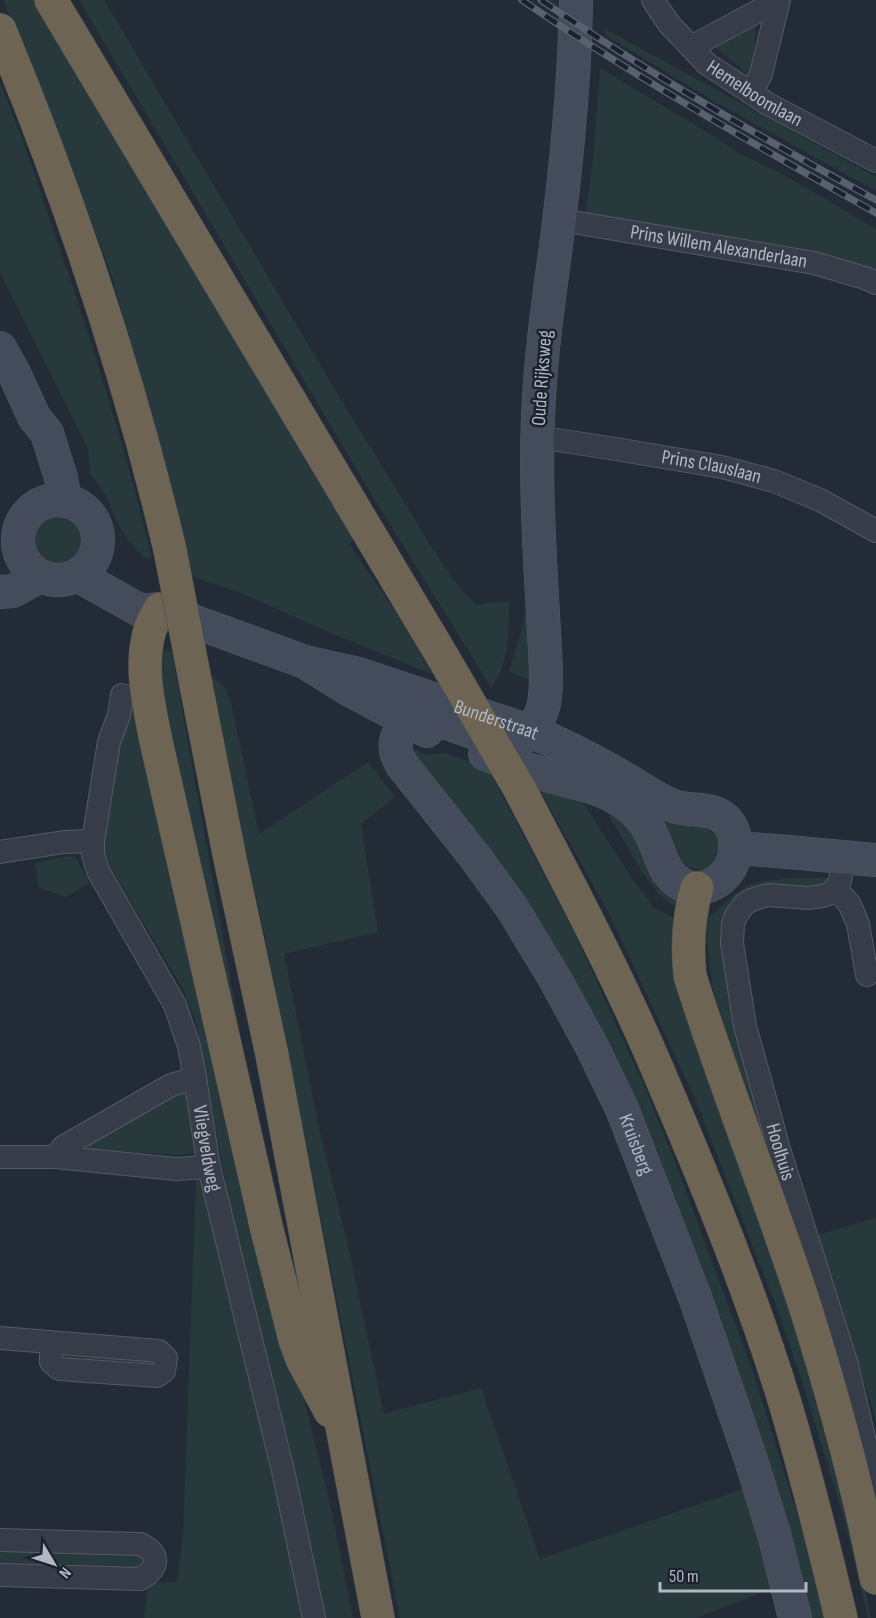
<svg xmlns="http://www.w3.org/2000/svg" width="876" height="1618" viewBox="0 0 876 1618" font-family="'Sofia Sans Condensed',sans-serif">
<rect width="100%" height="100%" fill="#232b37"/>
<g fill="#27393b">
<path d="M3,0h31l23,42 299,496 -7,6 51,74 32,56 -109,-44 -79,-36 -51,-17 -33,-132 -47,-165 -42,-115z"/>
<path d="M79,0h25l227,383 110,179 17,24 18,19 33,-4c0,27 1,64 -18,86l-118,-190z"/>
<path d="M757,22l-5,42 -5,10 -34,-29z"/>
<path d="M605,29l271,148v14l-166,-92 -105,-64z"/>
<path d="M600,68l112,67 30,20 37,17 97,57v43l-18,-9 -240,-42 -32,-9 8,-63z"/>
<path d="M0,83c22,51 39,105 57,158 36,104 69,210 95,317h-8l-16,-18 -9,-14 -14,-32 -15,-20 -2,-25 -88,-176z"/>
<circle cx="58" cy="539" r="27"/>
<path d="M528,602l3,79 -22,-10 12,-39z"/>
<path d="M156,645l16,8 72,402 -52,-191z"/>
<path d="M207,672l19,16 5,14 28,132 109,-72 27,35 -34,27 17,108 -94,22 35,174 29,118 36,168 97,-26 59,171 209,-72 29,99 -81,32h-297l-137,-691 -36,-154z"/>
<path d="M139,691l155,667 36,146 23,114h-27l-36,-171 -38,-144 -22,-96 -34,-185 -13,-33 -84,-141 22,-119z"/>
<path d="M415,750l13,5 18,-2 42,15 86,164 70,153 30,74 77,207 55,176 18,76h-18l-13,-63 -279,-669c-28,-46 -65,-87 -102,-125z"/>
<path d="M538,787l46,17 50,77 20,27 30,15 93,319 74,278 20,98h-3l-24,-99 -40,-131 -27,-80 -81,-207 -86,-186z"/>
<path d="M639,794l49,27 4,7c14,-2 23,2 29,14 -1,6 -2,15 -5,20 -2,4 -9,6 -12,7 -16,3 -25,-8 -27,-22l-9,-2z"/>
<path d="M613,802l71,106 -12,-3 -14,-11 -16,-22 -37,-63z"/>
<path d="M66,856l9,1 15,26 -24,14 -27,-9 -4,-25z"/>
<path d="M790,878h42l-4,8 -85,9 -1,142 22,112 -51,-159 -8,-65 1,-7c12,-6 19,-16 29,-24 16,-14 36,-13 55,-16z"/>
<path d="M174,1093l13,1 9,59 -17,2 -85,-5 -7,-4z"/>
<path d="M196,1178l7,1 102,439h-161l4,-35 29,-1 6,-48z"/>
<path d="M876,1218v203l-39,-129 -20,-57z"/>
<path d="M60,1348l100,8 -1,15 -100,-8z"/>
<path d="M0,1547l143,4 -1,20 -142,-3z"/>
</g>
<g fill="none" stroke-linecap="round" stroke-linejoin="round">
<defs>
<g id="street">
<path id="s1" d="M653,0l16,24 38,40 61,40 108,57"/>
<path d="M691,47l71,-38 14,3"/>
<path d="M751,93l10,-19 18,-74"/>
<path id="s2" d="M559,224l14,-2 241,41 51,15 11,5"/>
<path id="s3" d="M537,437l73,11 112,19 52,14 46,19 56,31"/>
<path id="s4" d="M122,695l-3,20 -10,27 -16,99v14l5,16 77,134 14,41 6,32 14,89 75,308 30,143"/>
<path d="M0,852l64,-10 29,-1"/>
<path id="s5" d="M846,857l-7,27 -8,9 -8,3 -15,2 -40,-3 -17,5 -7,5 -8,11 -3,8 -1,19 13,83 34,123 68,216 29,124"/>
<path d="M836,889l14,16 8,19 9,51"/>
<path d="M0,1157h56l120,12 33,-2"/>
<path d="M56,1157l7,-10 108,-62 24,-7"/>
<path d="M0,1338l159,13 7,7 -2,13 -7,5 -98,-7 -8,-7v-20"/>
<path d="M0,1540l140,4c21,9 19,25 0,35l-140,-4"/>
</g>
<g id="secondary">
<path id="s6" d="M576,0c-1,74 -8,148 -17,222 -6,49 -14,98 -18,148 -9,99 0,200 5,299 0,25 1,46 -19,64 -7,6 -11,11 -21,11l-70,-25h-29c-11,18 -17,26 -5,46l73,92 37,51 43,71 37,68 30,62 74,191 55,160 23,74 21,84"/>
<path d="M0,348l14,25 20,44 13,16 14,45 4,23"/>
<circle cx="58" cy="540" r="40"/>
<path id="s7" d="M77,575l64,36 19,-2 145,53 54,12 170,57c34,13 67,31 98,49 14,8 29,19 44,25 18,8 41,0 56,16 11,12 11,33 3,47 -10,16 -29,25 -47,17 -19,-10 -21,-27 -29,-45 -5,-12 -13,-24 -24,-33 -23,-19 -51,-23 -80,-31 -22,-6 -43,-14 -65,-22"/>
<path d="M0,592l13,-1 27,-15"/>
<path d="M305,662l45,28 77,41"/>
<path d="M735,848l42,3 99,9"/>
</g>
<g id="highway">
<path d="M51,0l393,659"/>
<path d="M0,30c70,169 128,342 170,520"/>
<path d="M160,609c-4,7 -8,14 -10,21 -11,35 -1,76 6,111l111,489 28,110 7,19 28,52"/>
<path d="M196,685l34,174 42,196 106,563"/>
<path d="M519,788c48,92 97,184 138,280 47,110 93,221 128,335 21,71 39,143 56,215"/>
<path d="M697,888c-9,29 -10,58 -7,88 35,111 79,219 115,330 28,89 53,180 71,272"/>
</g>
</defs>
<use href="#street" stroke="#545a66" stroke-width="24"/>
<use href="#secondary" stroke="#545a66" stroke-width="34"/>
<use href="#highway" stroke="#414753" stroke-width="34"/>
<use href="#street" stroke="#363d48" stroke-width="22"/>
<use href="#secondary" stroke="#444c5b" stroke-width="33"/>
<use href="#highway" stroke="#6d6454" stroke-width="33"/>
<defs>
<g id="rail">
<path d="M522,0c114,78 234,145 354,213"/>
<path d="M541,0c107,73 221,138 335,200"/>
</g>
</defs>
<use href="#rail" stroke="#58616f" stroke-width="7"/>
<use href="#rail" stroke="#1b222d" stroke-width="4.5" stroke-dasharray="14" stroke-linecap="butt"/>
<defs>
<g id="highway-bridge">
<path d="M170,550l26,135"/>
<path d="M444,659l75,129"/>
</g>
</defs>
<use href="#highway-bridge" stroke="#414753" stroke-width="34" stroke-linecap="butt"/>
<use href="#highway-bridge" stroke="#6d6454" stroke-width="33"/>
</g>
<g text-anchor="middle" dominant-baseline="central" stroke-width="5" stroke-linejoin="round" paint-order="stroke">
<g font-size="20" fill="#b1b7c4" stroke="#1b222d">
<text stroke="none"><textPath href="#s1" startOffset="140">Hemelboomlaan</textPath></text>
<text stroke="none"><textPath href="#s2" startOffset="162">Prins Willem Alexanderlaan</textPath></text>
<text transform="translate(542 378) rotate(-86)">Oude Rijksweg</text>
<text stroke="none"><textPath href="#s3" startOffset="177">Prins Clauslaan</textPath></text>
<text stroke="none"><textPath href="#s7" startOffset="447">Bunderstraat</textPath></text>
<text stroke="none"><textPath href="#s6" startOffset="1366">Kruisberg</textPath></text>
<text stroke="none"><textPath href="#s4" startOffset="482">Vliegveldweg</textPath></text>
<text stroke="none"><textPath href="#s5" startOffset="386">Hoolhuis</textPath></text>
</g>
</g>
<g transform="translate(54 1564) rotate(129)" stroke="#1b222d" stroke-width="4.5" paint-order="stroke">
<path d="M0-4.5L10 22L0 15L-10 22Z" fill="#b1b7c4"/>
<text y="-9" font-size="16" font-weight="bold" text-anchor="middle" fill="#b1b7c4">N</text>
</g>
<path d="M660 1582v9h146v-9" fill="none" stroke="#b1b7c4" stroke-width="3"/>
<text x="669" y="1582" font-size="18" fill="#b1b7c4" stroke="#1b222d" stroke-width="4.5" paint-order="stroke">50 m</text>
</svg>
